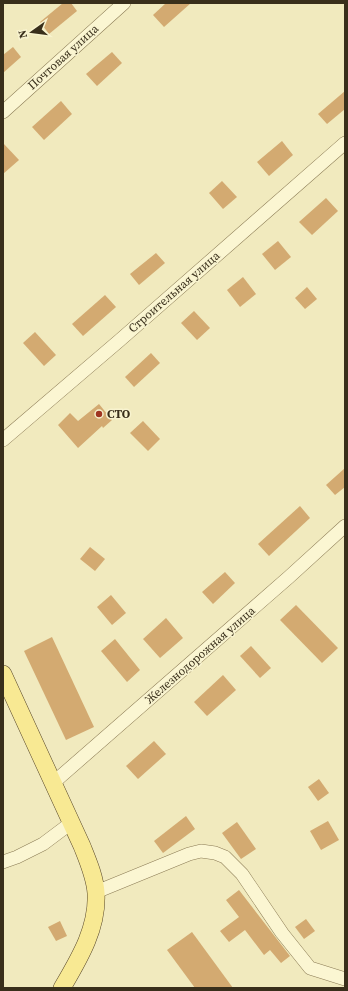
<svg xmlns="http://www.w3.org/2000/svg" width="348" height="991" viewBox="0 0 348 991" font-family="'Source Serif 4',serif">
<rect width="100%" height="100%" fill="#f1eabe"/>
<g fill="#d3aa71">
<path d="M63,3h8l6,8 -28,23 -9,-12z"/>
<path d="M166,3h25l-27,24 -11,-12z"/>
<path d="M13,47l8,10 -18,16v-18z"/>
<path d="M112,52l10,11 -25,23 -11,-12z"/>
<path d="M345,91v18l-18,15 -9,-10z"/>
<path d="M61,101l11,13 -28,26 -12,-13z"/>
<path d="M282,141l11,14 -24,21 -12,-14z"/>
<path d="M3,143l16,17 -16,14z"/>
<path d="M222,181l15,16 -14,12 -14,-16z"/>
<path d="M326,198l12,13 -26,24 -13,-13z"/>
<path d="M278,241l13,16 -16,13 -13,-16z"/>
<path d="M156,253l9,10 -26,22 -9,-11z"/>
<path d="M243,277l13,17 -16,13 -13,-17z"/>
<path d="M307,287l10,12 -12,10 -10,-11z"/>
<path d="M105,295l11,12 -33,29 -11,-12z"/>
<path d="M194,311l16,17 -13,12 -16,-17z"/>
<path d="M35,332l21,23 -12,11 -21,-23z"/>
<path d="M151,353l9,10 -26,24 -9,-10z"/>
<path d="M99,404l13,16 -9,8 -1,-2 -24,22 -20,-23 12,-12 8,8z"/>
<path d="M143,421l17,18 -12,12 -18,-18z"/>
<path d="M345,468v19l-10,8 -9,-10z"/>
<path d="M300,506l10,12 -41,38 -11,-12z"/>
<path d="M90,547l15,12 -10,12 -15,-12z"/>
<path d="M225,572l10,11 -22,21 -11,-12z"/>
<path d="M111,595l15,18 -14,12 -15,-18z"/>
<path d="M296,605l42,43 -16,15 -42,-43z"/>
<path d="M166,618l17,20 -23,20 -17,-19z"/>
<path d="M52,637l42,90 -28,13 -42,-89z"/>
<path d="M115,639l25,31 -13,12 -26,-31z"/>
<path d="M251,646l20,22 -11,10 -20,-22z"/>
<path d="M223,675l13,15 -29,26 -13,-14z"/>
<path d="M154,741l12,13 -28,25 -12,-13z"/>
<path d="M319,779l10,14 -11,8 -10,-14z"/>
<path d="M186,816l9,13 -32,24 -9,-12z"/>
<path d="M328,821l11,19 -18,10 -11,-19z"/>
<path d="M237,822l19,27 -15,10 -19,-26z"/>
<path d="M239,890l51,66 -9,7 -11,-13 -6,5 -19,-25 -16,12 -9,-11 19,-14 -13,-17z"/>
<path d="M306,919l9,12 -11,8 -9,-12z"/>
<path d="M60,921l7,15 -11,5 -8,-14z"/>
<path d="M192,932l41,56h-38l-28,-38z"/>
</g>
<g fill="none" stroke-linecap="round" stroke-linejoin="round">
<defs>
<g id="minor">
<path d="M3,112l121,-109"/>
<path d="M3,440l117,-100 225,-197"/>
<path d="M53,783l236,-206 56,-51"/>
<path d="M3,862l14,-5 26,-13 28,-21"/>
<path d="M96,892l93,-38 12,-3 14,2 10,4 17,17 40,59 28,35 35,11"/>
</g>
<path id="major" d="M3,674l79,172c6,15 13,31 14,47 2,35 -17,66 -34,95"/>
</defs>
<use href="#minor" stroke="#8b7b55" stroke-width="14"/>
<use href="#major" stroke="#58472a" stroke-width="18"/>
<use href="#minor" stroke="#fbf6d2" stroke-width="13"/>
<use href="#major" stroke="#f8e993" stroke-width="17"/>
</g>
<circle fill="#9f3421" stroke="#f8f3cf" stroke-width="1.5" cx="99" cy="414" r="4"/>
<g text-anchor="middle" dominant-baseline="central" stroke-width="3" stroke-linejoin="round" paint-order="stroke">
<g font-size="12" fill="#392f1b" stroke="#f8f3cf">
<text transform="translate(63 57) rotate(-42)">Почтовая улица</text>
<text transform="translate(174 292) rotate(-41)">Строительная улица</text>
<text transform="translate(200 655) rotate(-41)">Железнодорожная улица</text>
</g>
<g font-size="12" font-weight="bold" fill="#392f1b" stroke="#f8f3cf" text-anchor="start">
<text x="107" y="414">СТО</text>
</g>
</g>
<rect width="348" height="991" fill="none" stroke="#392f1b" stroke-width="8"/>
<g transform="translate(32 32) rotate(256)" stroke="#f8f3cf" stroke-width="3" paint-order="stroke">
<path d="M0-3L7 15L0 10L-7 15Z" fill="#392f1b"/>
<text y="-6" font-size="11" font-weight="bold" text-anchor="middle" fill="#392f1b">N</text>
</g>
</svg>
